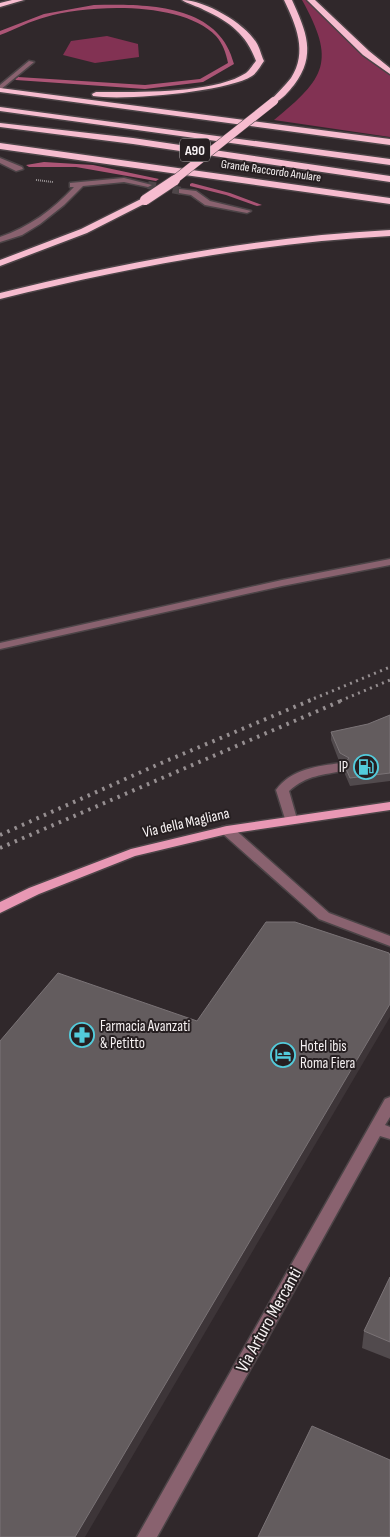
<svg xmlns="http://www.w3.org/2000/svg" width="390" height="1537" viewBox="0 0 390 1537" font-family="'Sofia Sans Condensed',sans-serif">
<rect width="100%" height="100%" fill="#30282b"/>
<g fill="#823253">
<path d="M302,0h4l84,74v63l-116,-17c52,-42 62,-59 28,-120z"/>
<path d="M107,36l31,8 1,13 -44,6 -32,-8 8,-14z"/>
</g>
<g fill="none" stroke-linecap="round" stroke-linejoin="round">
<g fill="#ac5576" fill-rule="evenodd">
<path d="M94,5c51,-1 125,-2 140,59l-31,18 -58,7 -129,-9 -1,-1 3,-2 127,8 55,-6 28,-16c-2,-10 -5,-19 -12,-27 -33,-35 -127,-32 -170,-19 -16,4 -30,12 -46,18v-4l44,-17z"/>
<path d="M44,162l49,3 66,14 -3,2 -80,-14h-47l-3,-2z"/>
<path d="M192,183l38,10 32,12 -5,1 -31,-11 -36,-9v-2z"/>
</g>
<path stroke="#4e4649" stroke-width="8" stroke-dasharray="8 4.5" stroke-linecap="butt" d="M148,185l34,6"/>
<defs>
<g id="minor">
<path d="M29,61l5,1 -34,28v-5z"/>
<path d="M0,158l22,9 1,2 -7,2 -16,-8z"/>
<path d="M124,178l28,7 -4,2 -24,-5 -41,4 -19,19 -24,19 -18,11 -22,7v-5c29,-10 53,-27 74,-50h-4v-4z"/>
<path d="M179,189l17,2 14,10 41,10 -4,2 -42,-8 -14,-10 -12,-2z"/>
<path d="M390,559v6l-108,21 -282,63v-6l282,-63z"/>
<path d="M341,763l6,4 -2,3c-23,6 -37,4 -56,21l8,28 -6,4 -5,-1 -10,-32c15,-21 42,-24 65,-27z"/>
<path d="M227,826l5,1 97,86 61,23v10l-71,-27 -97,-86 -2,-3 2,-3z"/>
<path d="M390,1097v20l-5,8 5,2v12l-10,-3 -223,401h-20l248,-438z"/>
</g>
<path id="major" d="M390,802v8l-163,24 -92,22 -96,38 -39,19v-11l29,-14 102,-39 96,-23z"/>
<g id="highway">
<path d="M12,0h12l-24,7v-4z"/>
<path d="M182,0c23,0 62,23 74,42 4,6 5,13 8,19 -3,4 -7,12 -12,15 -25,16 -129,25 -159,20l-1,-2 4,-2c39,0 118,2 150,-19 4,-3 7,-9 10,-12 -10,-27 -26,-39 -52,-51 -7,-4 -16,-6 -22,-10z"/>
<path d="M284,0h8c14,31 25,55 2,85 -5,6 -12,15 -20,18l-4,-2c7,-8 15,-15 21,-23 17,-26 5,-53 -7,-78z"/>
<path d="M307,0h8l54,51 21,17v6l-27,-19z"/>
<path d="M0,88l390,51v6l-390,-53z"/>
<path d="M0,107l390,52v6l-390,-54z"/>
<path d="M0,123l133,15 257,38v6l-257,-38 -133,-17z"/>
<path d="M0,143l390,55v6l-390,-55z"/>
<path d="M145,197l5,3 -2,2 -61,31 -87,33v-6l81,-31z"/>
<path d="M390,230v6c-133,7 -261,31 -390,63v-6c129,-32 257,-56 390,-63z"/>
</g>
</defs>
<use href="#minor" stroke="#4c4447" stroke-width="3"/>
<use href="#major" stroke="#4c4447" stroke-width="3"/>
<use href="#highway" stroke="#4c4447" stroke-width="3"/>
<path stroke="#999395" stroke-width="2" stroke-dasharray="1 1" stroke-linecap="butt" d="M36,180l17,2"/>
<use href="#minor" fill="#89626f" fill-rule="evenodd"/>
<use href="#major" fill="#e898b4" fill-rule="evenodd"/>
<use href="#highway" fill="#f6bccf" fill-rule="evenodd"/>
<g stroke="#968f91" stroke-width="3" stroke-dasharray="2 4.5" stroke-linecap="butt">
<path d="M308,701l82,-34"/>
<path d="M340,701l50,-21"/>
</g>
<g stroke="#968f91" stroke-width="4" stroke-dasharray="2.5 5.5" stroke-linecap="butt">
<path d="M0,835l159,-71 152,-64"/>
<path d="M0,848l343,-148"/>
</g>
<defs>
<path id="highway-bridge-far1" d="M173,181l101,-80"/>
<path id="highway-bridge" d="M145,200l30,-20"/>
</defs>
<use href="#highway-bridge-far1" stroke="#4c4447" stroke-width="9" stroke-linecap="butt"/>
<use href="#highway-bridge" stroke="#4c4447" stroke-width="12" stroke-linecap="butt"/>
<use href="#highway-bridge-far1" stroke="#f6bccf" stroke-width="8"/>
<use href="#highway-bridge" stroke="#f6bccf" stroke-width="10"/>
</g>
<g fill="#514a4d">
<path d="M390,715v66l-40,5 -6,-14v-8l-5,-3 -8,-21v-8l37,-8z"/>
<path d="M390,1277v82l-28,-11 2,-17z"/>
</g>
<path fill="#3d3538" d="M390,1004v13l-305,520h-10z"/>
<g fill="#635c5e" stroke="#7a7376">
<path d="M390,715v58l-40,5 -6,-14 5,-6 -9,-5 -9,-21 37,-8z"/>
<path d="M266,922h29l94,31 1,3v48l-315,533h-75v-496l58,-68 139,48z"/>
<path d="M390,1277v65l-26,-11z"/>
<path d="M312,1426l78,34v77h-132z"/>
</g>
<defs>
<symbol id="fuel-ring" viewBox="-11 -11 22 22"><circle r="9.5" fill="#261f21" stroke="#53cbdb" stroke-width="1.5"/><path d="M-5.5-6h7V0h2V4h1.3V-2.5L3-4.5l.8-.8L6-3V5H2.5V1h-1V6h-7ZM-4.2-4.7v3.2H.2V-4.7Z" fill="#53cbdb"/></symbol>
<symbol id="pharmacy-ring" viewBox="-11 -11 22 22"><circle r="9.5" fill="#261f21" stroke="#53cbdb" stroke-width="1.5"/><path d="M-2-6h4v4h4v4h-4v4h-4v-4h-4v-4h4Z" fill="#53cbdb"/></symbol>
<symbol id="hotel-ring" viewBox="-11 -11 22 22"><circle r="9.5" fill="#261f21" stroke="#53cbdb" stroke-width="1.5"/><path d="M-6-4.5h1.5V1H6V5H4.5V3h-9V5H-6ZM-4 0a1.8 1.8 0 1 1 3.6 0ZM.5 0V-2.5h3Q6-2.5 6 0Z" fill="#53cbdb"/></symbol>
</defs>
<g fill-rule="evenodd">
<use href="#fuel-ring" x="352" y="753" width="28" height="28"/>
<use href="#pharmacy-ring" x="68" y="1021" width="28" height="28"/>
<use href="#hotel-ring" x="269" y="1041" width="28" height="28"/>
</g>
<g text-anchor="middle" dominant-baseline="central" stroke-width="4" stroke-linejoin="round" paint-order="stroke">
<g font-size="12" fill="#f7f2f3" stroke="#261f21">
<text transform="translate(271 171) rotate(8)">Grande Raccordo Anulare</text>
</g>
<rect fill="#261f21" stroke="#b8b3b4" stroke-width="1" x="180" y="138.5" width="30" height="23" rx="4"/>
<g font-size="14" font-weight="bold" fill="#f7f2f3">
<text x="195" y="150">A90</text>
</g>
<g font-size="15" fill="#f7f2f3" stroke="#261f21" text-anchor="start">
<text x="348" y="767" text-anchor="end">IP</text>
<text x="100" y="1026">Farmacia Avanzati<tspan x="100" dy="17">&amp; Petitto</tspan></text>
<text x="300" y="1046">Hotel ibis<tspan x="300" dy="17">Roma Fiera</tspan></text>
</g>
<g font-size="15" fill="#f7f2f3" stroke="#261f21">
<text transform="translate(186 823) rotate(-13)">Via della Magliana</text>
</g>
<g font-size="18" fill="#f7f2f3" stroke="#261f21">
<text transform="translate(269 1320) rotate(-61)">Via Arturo Mercanti</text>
</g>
</g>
</svg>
